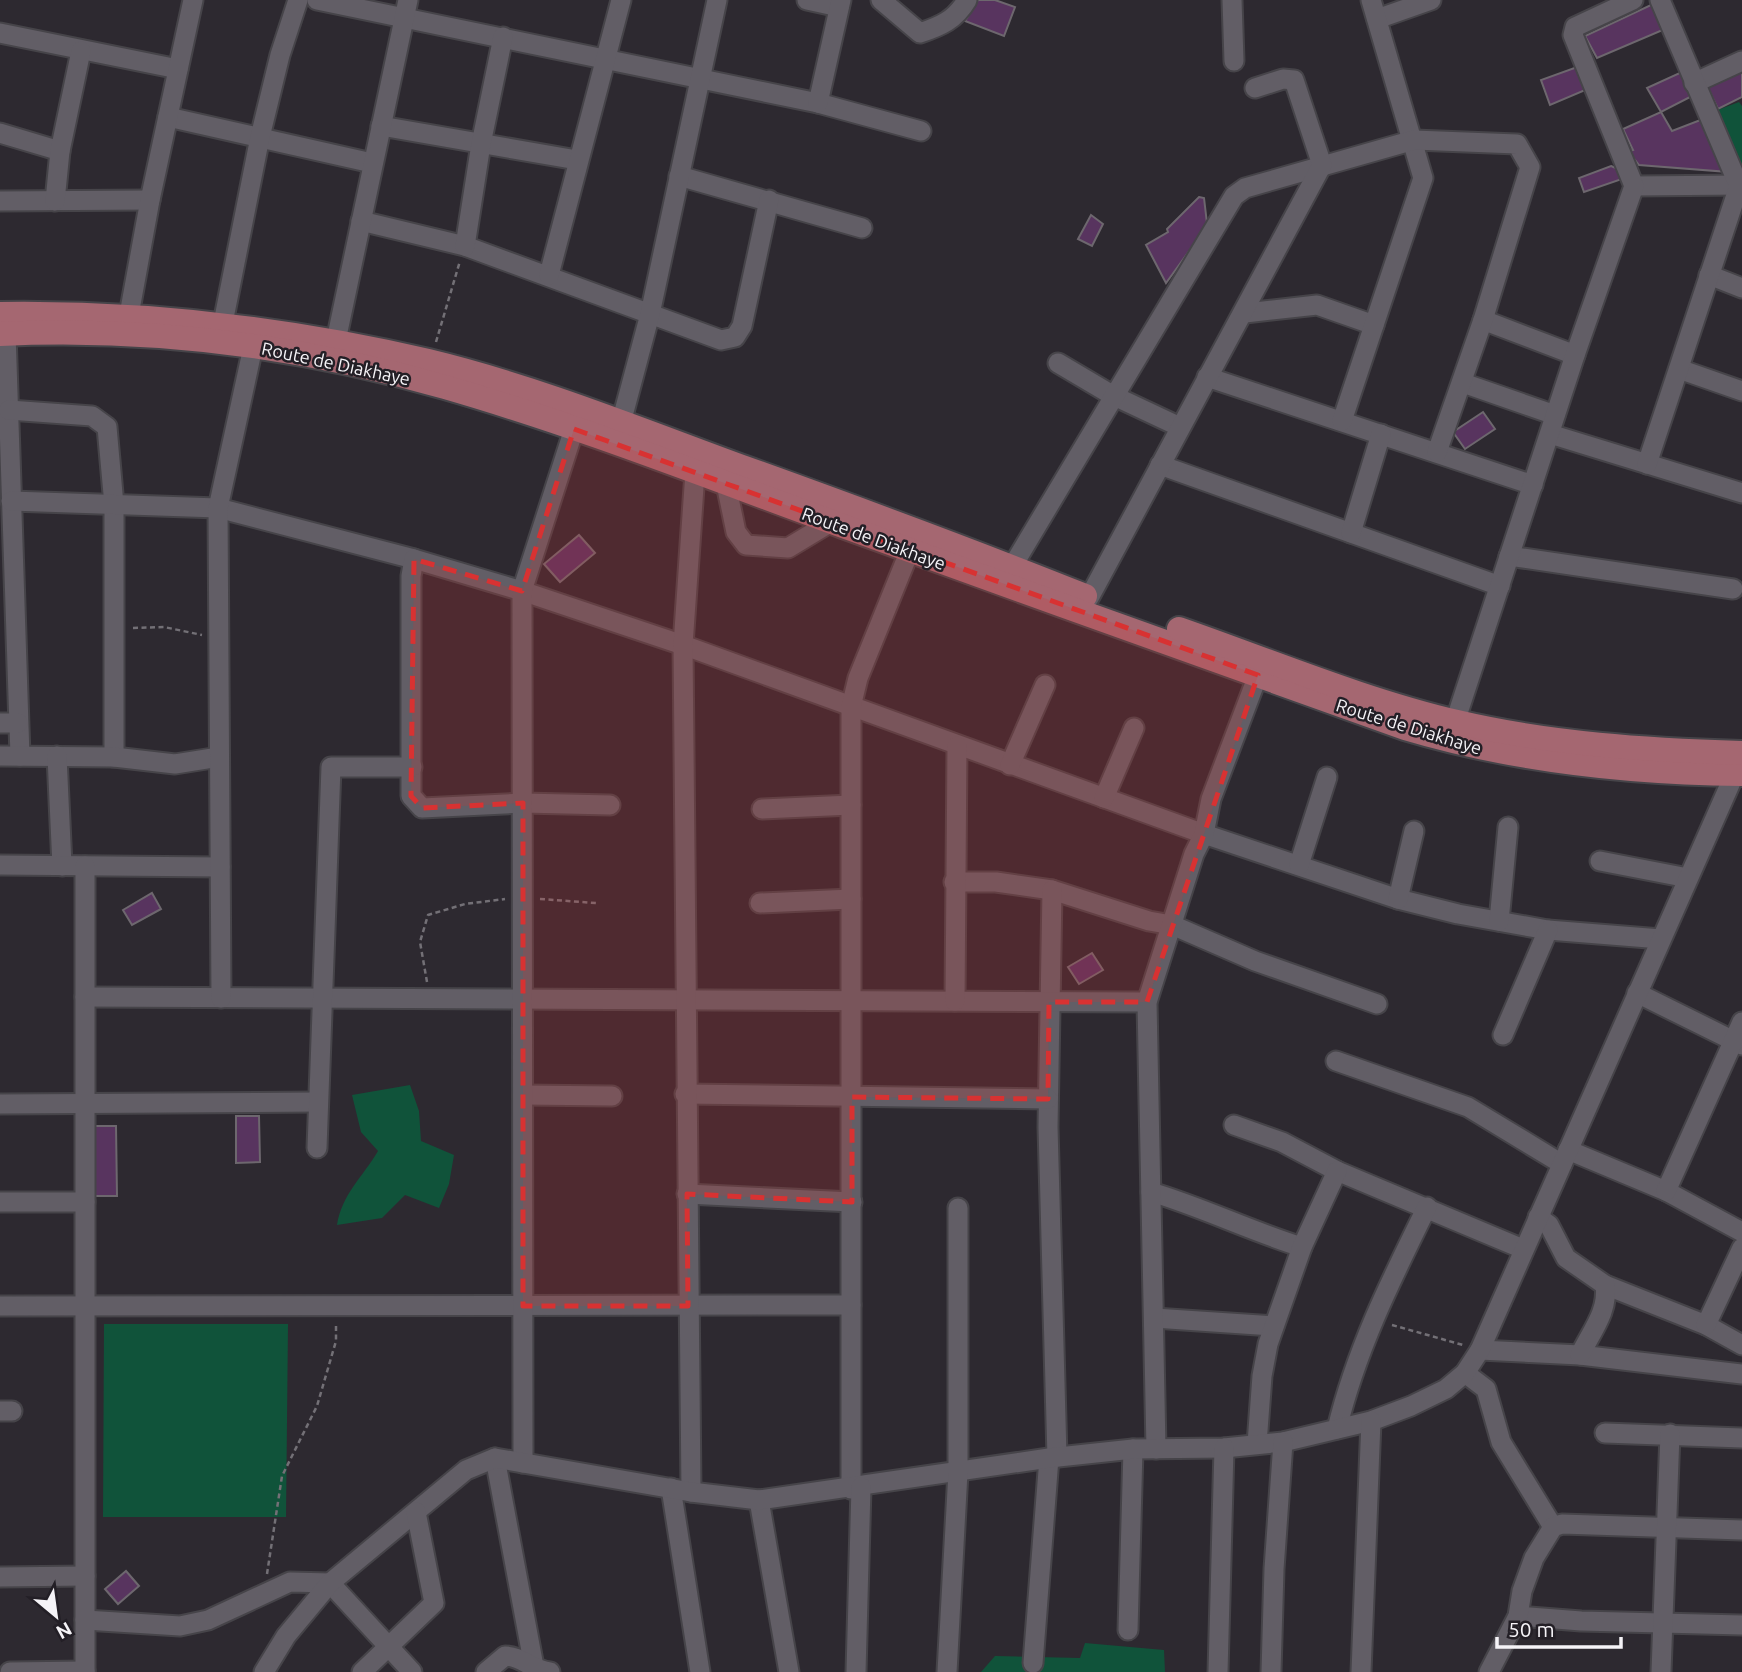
<svg xmlns="http://www.w3.org/2000/svg" width="1742" height="1672" viewBox="0 0 1742 1672" font-family="Ubuntu,sans-serif">
<rect width="100%" height="100%" fill="#2d2930"/>
<g fill="#10533a">
<path d="M1739,102l3,4v62l-9,-6 -21,-50z"/>
<path d="M410,1085l9,26 2,30 33,14 -5,29 -10,24 -34,-13 -23,23 -45,7c5,-31 25,-47 41,-74l-17,-19 -9,-37z"/>
<path d="M104,1324h184l-2,193h-183z"/>
<path d="M1085,1643l79,7 1,22h-184l14,-16 85,2z"/>
</g>
<g fill="#58345f" stroke="#6d676e" stroke-width="2">
<path d="M978,0h17l20,7 -11,29 -39,-15z"/>
<path d="M1653,4l12,25 -68,29 -12,-22z"/>
<path d="M1580,66l10,22 -40,17 -9,-25z"/>
<path d="M1684,71l10,24 -33,17 -14,-24z"/>
<path d="M1742,71v26l-24,12 -12,-25z"/>
<path d="M1661,112l11,19 31,-12 26,53 -90,-7 -11,-14 5,-1 -10,-21z"/>
<path d="M1611,166l7,3 4,10 -38,13 -5,-14z"/>
<path d="M1199,197l5,1 4,34 -10,7 -32,44 -20,-38 22,-13 -1,-3z"/>
<path d="M1091,215l12,9 -11,22 -14,-7z"/>
<path d="M1483,412l12,17 -30,20 -12,-17z"/>
<path d="M579,535l16,18 -35,29 -16,-18z"/>
<path d="M152,893l9,16 -29,16 -9,-15z"/>
<path d="M1092,953l11,17 -24,14 -11,-17z"/>
<path d="M236,1116h23l1,46 -24,1z"/>
<path d="M92,1126h24l1,70h-24z"/>
<path d="M126,1571l13,15 -21,18 -13,-15z"/>
</g>
<g fill="none" stroke-linecap="round" stroke-linejoin="round">
<defs>
<g id="minor">
<path d="M317,0l501,103 103,28"/>
<path d="M807,0l32,7"/>
<path d="M881,0l39,33c21,-7 35,-13 47,-33"/>
<path d="M1232,0l2,61"/>
<path d="M1377,19l54,-19"/>
<path d="M0,33l178,36"/>
<path d="M1694,83l48,-22"/>
<path d="M818,103l23,-103"/>
<path d="M168,117l204,46"/>
<path d="M381,126l196,34"/>
<path d="M0,133l60,18"/>
<path d="M679,176l183,52"/>
<path d="M1634,186l108,-1"/>
<path d="M0,201l150,-1"/>
<path d="M55,201l5,-50 21,-100"/>
<path d="M361,221l104,25 256,94 14,-3 7,-11 27,-126"/>
<path d="M465,246l16,-102 22,-107"/>
<path d="M549,275l72,-275"/>
<path d="M1709,275l33,13"/>
<path d="M1245,313l72,-8 57,20"/>
<path d="M129,315l21,-115 43,-200"/>
<path d="M1483,320l92,35"/>
<path d="M223,323l37,-186 20,-82 18,-55"/>
<path d="M6,333l14,423"/>
<path d="M333,355l75,-355"/>
<path d="M1058,363l54,32 68,32"/>
<path d="M1679,369l63,22"/>
<path d="M1207,377l326,108"/>
<path d="M1463,383l92,32"/>
<path d="M9,410l83,6 15,11 7,78v252"/>
<path d="M1342,421l81,-243 -52,-178"/>
<path d="M621,423l29,-109 67,-314"/>
<path d="M1550,434l192,59"/>
<path d="M1647,464l92,-278 -79,-186"/>
<path d="M1160,465l340,121"/>
<path d="M726,484l10,48 10,13 42,3 43,-26"/>
<path d="M11,501l207,7 196,51 108,32 161,54 521,189 194,65 60,15 90,16 113,9"/>
<path d="M1351,533l30,-99"/>
<path d="M1509,556l224,33"/>
<path d="M414,559l-3,17v220l11,12 101,-5 87,2"/>
<path d="M1012,567l222,-371 11,-8 169,-48 103,4 13,23 -47,153 -46,132"/>
<path d="M1089,598l233,-433 -28,-85 -11,-1 -28,9"/>
<path d="M1455,722l120,-367 59,-169 -61,-151 2,-8 58,-27"/>
<path d="M0,723h18"/>
<path d="M0,756l114,1 61,7 44,-7"/>
<path d="M57,756l5,110"/>
<path d="M1010,765l35,-80"/>
<path d="M1104,798l30,-70"/>
<path d="M762,809l89,-4"/>
<path d="M1600,861l88,17"/>
<path d="M0,865l220,2"/>
<path d="M1299,865l28,-88"/>
<path d="M954,882h42l56,8 97,31 23,4 83,36 122,43"/>
<path d="M1052,890l-4,237 9,330"/>
<path d="M1398,899l16,-68"/>
<path d="M760,903l91,-4"/>
<path d="M1499,921l9,-94"/>
<path d="M1637,993l105,52"/>
<path d="M85,997l1062,5"/>
<path d="M221,998l-3,-490 35,-161"/>
<path d="M955,1001l2,-255"/>
<path d="M1503,1035l45,-105"/>
<path d="M1336,1061l132,46 94,57"/>
<path d="M685,1094l363,5"/>
<path d="M524,1095l88,1"/>
<path d="M0,1104l318,-2"/>
<path d="M1234,1125l48,17 55,29 186,78"/>
<path d="M317,1148l14,-381h81"/>
<path d="M1568,1150l98,41 76,41"/>
<path d="M1666,1191l76,-169"/>
<path d="M1151,1192c51,15 99,39 151,55"/>
<path d="M687,1194l165,8"/>
<path d="M0,1202h85"/>
<path d="M1538,1217l11,8 17,33 39,27 101,40 36,20"/>
<path d="M0,1306l851,-1"/>
<path d="M1154,1318l120,8"/>
<path d="M1706,1325l36,-77"/>
<path d="M1480,1350l100,5 162,19"/>
<path d="M1580,1355c11,-23 29,-44 25,-70"/>
<path d="M1465,1373l21,16 15,53 52,85"/>
<path d="M0,1411h12"/>
<path d="M1337,1429c19,-79 54,-149 90,-222"/>
<path d="M1605,1433l137,5"/>
<path d="M1257,1444l5,-68 6,-32 34,-97 35,-76"/>
<path d="M1156,1449l-9,-447 47,-148 10,-20 7,-35 47,-124"/>
<path d="M495,1458l40,214"/>
<path d="M523,1463l-1,-872 52,-162"/>
<path d="M671,1488l29,184"/>
<path d="M851,1489v-782l7,-29 52,-128"/>
<path d="M691,1492l-8,-847 13,-187"/>
<path d="M759,1500l30,172"/>
<path d="M0,1577l85,-1"/>
<path d="M1518,1616l63,5 161,4"/>
<path d="M85,1620l95,6 28,-6 82,-38 40,1 82,89"/>
<path d="M1128,1630l5,-181"/>
<path d="M1033,1663l16,-205"/>
<path d="M10,1672l75,-1"/>
<path d="M85,1672v-806"/>
<path d="M264,1672l22,-36 44,-53 136,-113 29,-12 196,34 68,8 290,-42 84,-9 91,-1 59,-6 88,-21 40,-15 35,-17 19,-16 15,-23 259,-586"/>
<path d="M362,1672l72,-69 -18,-91"/>
<path d="M486,1672l19,-16c16,0 27,14 45,16"/>
<path d="M856,1672l5,-185"/>
<path d="M947,1672l11,-200v-264"/>
<path d="M1218,1672l6,-224"/>
<path d="M1271,1672l3,-103 9,-127"/>
<path d="M1361,1672l10,-251"/>
<path d="M1489,1672l29,-56 4,-25 12,-33 19,-31 9,-3 180,6"/>
<path d="M1661,1672l9,-238"/>
</g>
<g id="major">
<path d="M0,314c145,-2 287,14 428,47 108,26 213,69 317,107 114,41 228,83 340,128"/>
<path d="M0,334c149,-7 301,12 445,53 135,39 266,91 398,139 187,68 375,135 562,202 107,32 226,45 337,46"/>
<path d="M1179,629c89,31 187,72 278,93 93,22 190,28 285,31"/>
</g>
</defs>
<use href="#minor" stroke="#464449" stroke-width="23"/>
<use href="#major" stroke="#464449" stroke-width="28"/>
<g stroke="#737076" stroke-width="2.5" stroke-dasharray="5 3.5" stroke-linecap="butt">
<path d="M436,342l24,-81"/>
<path d="M133,628l31,-1 38,8"/>
<path d="M540,899l56,4"/>
<path d="M427,982l-7,-40 8,-27 37,-11 40,-5"/>
<path d="M1392,1325l71,20"/>
<path d="M267,1574l15,-98 35,-70 19,-65v-18"/>
</g>
<use href="#minor" stroke="#625e66" stroke-width="19"/>
<use href="#major" stroke="#a56771" stroke-width="24"/>
</g>
<path fill="#d83232" fill-opacity="0.2" stroke="#d83232" stroke-width="5" stroke-dasharray="14 9" stroke-linejoin="round" d="M574,429l684,246 -111,327h-98l-1,97 -196,-2v105l-165,-8 1,112h-165v-503l-101,5 -11,-12 3,-237 108,32z"/>
<g text-anchor="middle" dominant-baseline="central" stroke-width="5" stroke-linejoin="round" paint-order="stroke">
<g font-size="18" fill="#f5f3f7" stroke="#231f26">
<text transform="translate(336 363) rotate(12)">Route de Diakhaye</text>
<text transform="translate(874 538) rotate(20)">Route de Diakhaye</text>
<text transform="translate(1409 726) rotate(17)">Route de Diakhaye</text>
</g>
</g>
<g transform="translate(56 1616) rotate(151)" stroke="#231f26" stroke-width="5" paint-order="stroke">
<path d="M0-5L12 26L0 18L-12 26Z" fill="#f5f3f7"/>
<text y="-10" font-size="19" font-weight="bold" text-anchor="middle" fill="#f5f3f7">N</text>
</g>
<path d="M1497 1637v10h124v-10" fill="none" stroke="#f5f3f7" stroke-width="3.5"/>
<text x="1508" y="1637" font-size="21" fill="#f5f3f7" stroke="#231f26" stroke-width="5" paint-order="stroke">50 m</text>
</svg>
